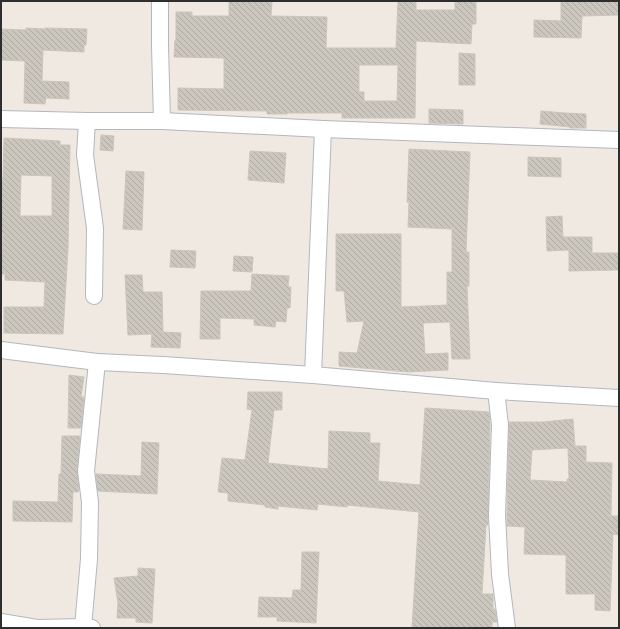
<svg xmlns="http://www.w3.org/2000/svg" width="620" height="629" viewBox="0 0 620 629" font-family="'Public Sans',sans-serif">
<defs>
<pattern id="building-back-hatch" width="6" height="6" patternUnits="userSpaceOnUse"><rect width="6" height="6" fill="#cbc7bf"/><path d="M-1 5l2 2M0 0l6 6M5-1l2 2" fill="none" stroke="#afaba4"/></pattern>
</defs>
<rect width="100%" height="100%" fill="#efe9e1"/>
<g fill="url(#building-back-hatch)" stroke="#cbc5ba" fill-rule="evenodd">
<path d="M229,1h43l-1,15 56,1 -1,31h70l2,-47h18v9h39v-9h21v23h-4l-1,20 -55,-3 -1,77h-73v-5h-55v1h-20v-3l-89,-1v-22l46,1v-31l-50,-1 1,-17h1v-28h16v4h37zM359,65h39l-1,36h-33v-9h-5z"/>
<path d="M561,1h58v14l-37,1 -1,22 -47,-1v-17l27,1z"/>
<path d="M26,28l19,1v-1l42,1 -1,16h-2v7l-41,-2 -1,31 27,1v17l-23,-1 -1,6 -21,-1 1,-42 -24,-1v-31l25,1z"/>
<path d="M459,53l16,1v31h-16z"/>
<path d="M429,109l34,1v14l-34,-1z"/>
<path d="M541,111l24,2 21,1v14h-16v-1l-30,-3z"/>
<path d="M101,135l13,1 -1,15 -13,-1z"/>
<path d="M4,138l56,3v4h10l-2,104 -5,85 -59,-1v-26h40l1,-25 -40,-2v-6h-4l2,-41h-2v-55h2zM21,175l31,1v40h-32z"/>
<path d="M409,149l61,3 -4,100h3v34h-2l3,73h-18l-2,-37 -27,1 2,31 23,-1v17l-40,2 -69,-6v-14l18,1 7,-32 -17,1 -3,-31h-8v-57h65v73l46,-2v-33h5v-43l-44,-2 1,-24 -2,-1z"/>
<path d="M250,151l36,2 -2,30 -36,-3z"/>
<path d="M528,157l33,1v19l-33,-1z"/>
<path d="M126,171l18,1 -2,58 -19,-1z"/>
<path d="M562,216l1,21h29v16h27v17l-50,1v-21l-22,1 -1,-34z"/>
<path d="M171,250l25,1 -1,17 -25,-1z"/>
<path d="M234,256l19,1 -1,15 -19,-1z"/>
<path d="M252,274l37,2 -1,11h3l-1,21h-3l-1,14 -10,-1 -1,6 -21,-2v-6l-34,-1v21h-20l1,-48h50z"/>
<path d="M125,275h17l1,17h19l1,40 18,1 -1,15 -29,-1 1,-13 -24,1z"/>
<path d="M69,375l15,2 -3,20h3l-3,31h-13z"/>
<path d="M248,392h34v18h-8l-6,53 60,6 1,-38 41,2v10h10l-2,38 42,4 5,-77 64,4 1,13 -2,90v10h-2l-4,69h11v15h2l2,13h-5v6h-80l7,-116 -72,-7v2l-29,-3 -1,6 -39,-4v3l-13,-2v-2l-37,-4v-8l-10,-1 4,-34 23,2 7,-50 -5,-1z"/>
<path d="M573,419l2,27h11v16l26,1 -1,53h8v19l-6,-1 -3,77 -15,-1v-16h-29v-39l-42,-1 1,-27 -18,-1v-11l2,-93h34zM568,448l1,31h-2v3l-37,-2 2,-30z"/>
<path d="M62,436h18l-3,34 2,20 -1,2h-5l-1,30 -59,-1v-20l45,1 1,-28h2z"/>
<path d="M142,442l17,1 -2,51 -59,-3 -2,-17 45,2z"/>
<path d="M302,552h17l-3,71 -39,-2v-4h-19l1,-20 33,1 1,-8h8z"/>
<path d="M138,568l17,1 -3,54 -16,-1v-4h-19l1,-15 -4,-25 24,-2z"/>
</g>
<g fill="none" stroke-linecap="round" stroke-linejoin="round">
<defs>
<g id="minor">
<path d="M160,1v45l2,75"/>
<path d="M1,119l86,2h75l161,8 296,11"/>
<path d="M87,121l-2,34 10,73 -1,68"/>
<path d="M1,350l96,12 66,3 150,10 183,16 123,7"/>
<path d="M313,375l10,-246"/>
<path d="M496,391l4,34 -3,90 3,59 7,54"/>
<path d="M1,622l36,6 46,-1 9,1"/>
<path d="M83,627l6,-68 1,-57 -4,-31 11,-109"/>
</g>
</defs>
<use href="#minor" stroke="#b4b7c1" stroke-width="18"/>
<use href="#minor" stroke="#fff" stroke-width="16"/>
</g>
<rect width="620" height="629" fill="none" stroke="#2e2e2e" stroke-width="4"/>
</svg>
